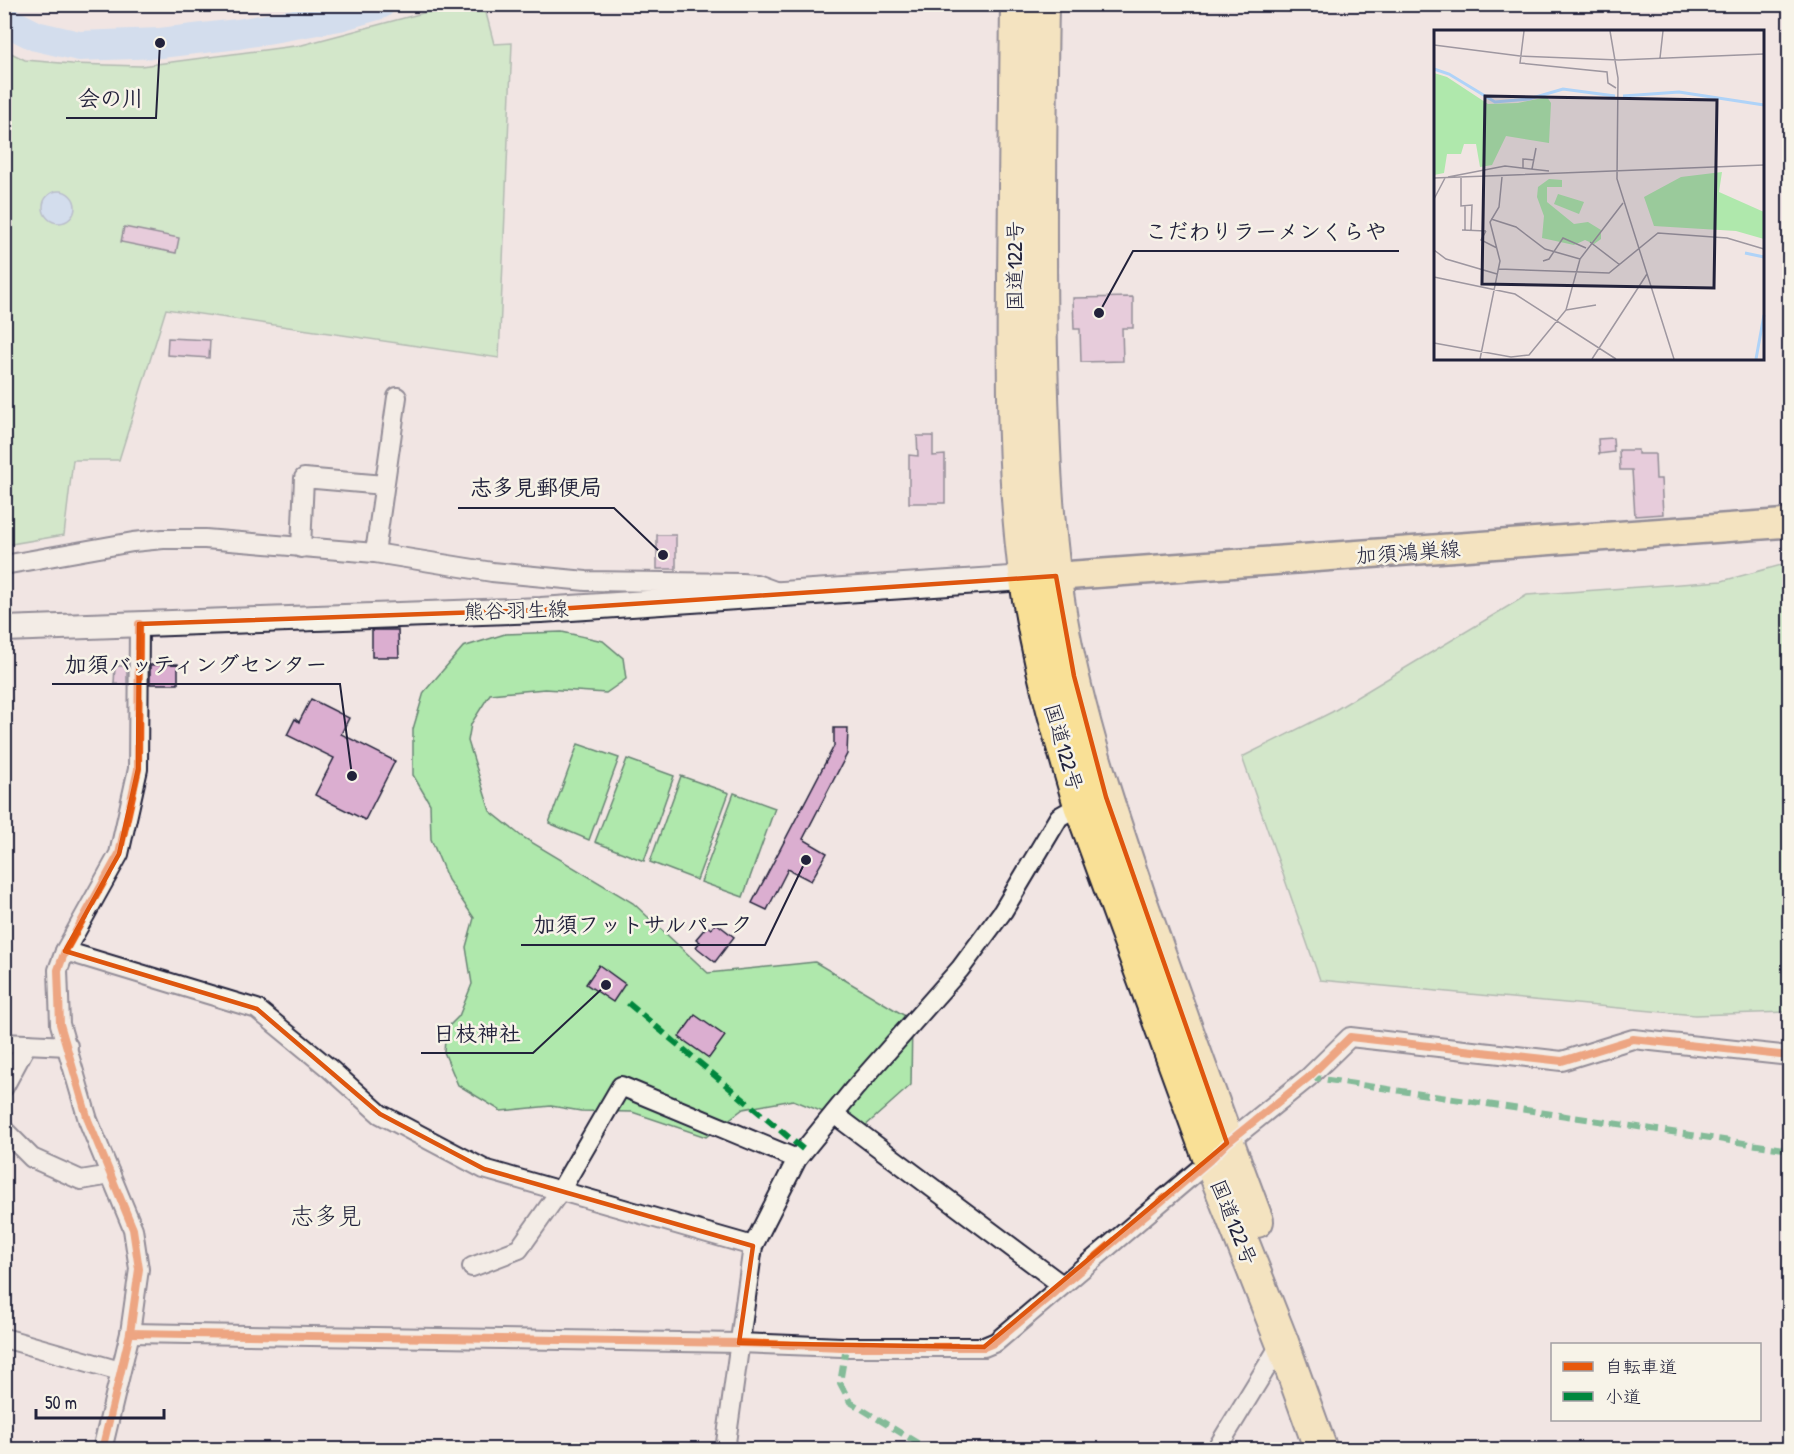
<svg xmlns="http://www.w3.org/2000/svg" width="1794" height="1454" viewBox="0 0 1794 1454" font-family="'Patrick Hand','Klee One',sans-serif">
<rect width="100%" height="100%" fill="#f1e5e3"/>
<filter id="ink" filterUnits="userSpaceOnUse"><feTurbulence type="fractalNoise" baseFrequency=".0167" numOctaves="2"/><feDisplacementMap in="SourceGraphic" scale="12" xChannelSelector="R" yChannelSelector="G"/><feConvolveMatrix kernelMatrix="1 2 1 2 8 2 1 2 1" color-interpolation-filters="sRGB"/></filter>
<g filter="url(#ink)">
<g fill="#afe8ac" stroke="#688574" stroke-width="1.5">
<path d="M453,5h31l10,39 18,-1 -13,315 -333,-49 -47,151h-46l-9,75 -59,10v-495l20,10 47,4 69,2 161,-21z"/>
<path d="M1789,563v449l-94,3 -375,-35 -78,-223 90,-45 195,-117 195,-14z"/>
<path d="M562,632l41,9 20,17 3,21 -20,14 -61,-4 -55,5 -19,30 -3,17 22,70 31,25 112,67 75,70 107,-11 97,58 -1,65 -48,43 -70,-28 -50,9 -37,28 -74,-25 -51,-1 -30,-5 -50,5 -43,-26 -14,-33 2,-23 13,-13 13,-32 -6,-37 8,-29 -26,-38 -17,-41 -1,-35 -17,-29v-46l11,-37 39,-45 42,-13z"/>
<path d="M578,744l41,14 -30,82 -40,-17z"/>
<path d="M627,759l47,17 -30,85 -49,-19z"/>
<path d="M681,776l48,17 -32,87 -47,-18z"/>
<path d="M734,793l41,15 -32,89 -42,-15z"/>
</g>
<circle fill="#afd3f8" stroke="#778cac" stroke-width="1.5" cx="59" cy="207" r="16"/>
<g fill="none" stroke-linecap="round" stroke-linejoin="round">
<path stroke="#afd3f8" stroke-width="30" d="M4,20l32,16 43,10 81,-3 78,-9 101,-18 41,-12"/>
</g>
<g fill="#dbaed0" stroke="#22223b" stroke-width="1.5">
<path d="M124,227l55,11 -3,15 -55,-11z"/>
<path d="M1133,297v31h-11l1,33 -42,1 -1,-33h-6l-1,-31z"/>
<path d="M168,338l42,2 -1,18 -42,-3z"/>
<path d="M917,436h16v20l12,-1v48h-36v-48l9,1z"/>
<path d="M1613,438l1,14 -15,2 -1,-15z"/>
<path d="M1619,450h19v4h17l1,25h5l2,35 -28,2 -3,-46h-12z"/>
<rect x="657" y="535" width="19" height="34"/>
<path d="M372,630h26l1,27h-27z"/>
<path d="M178,664v20h-28v-19z"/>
<path d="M115,666h12v18h-13z"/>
<path d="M311,699l38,19 -8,16 54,27 -30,59 -50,-25 19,-37 -47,-23 8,-16 4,3z"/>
<path d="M834,728h14l-1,26 -44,85 24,14 -16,28 -23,-12 -21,41 -15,-7 82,-157z"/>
<path d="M716,923l18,14 -19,25 -19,-15 4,-5 -4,-3 11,-13 4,3z"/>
<path d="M599,965l26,19 -12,18 -27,-18z"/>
<path d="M695,1015l30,21 -16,22 -30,-21z"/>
</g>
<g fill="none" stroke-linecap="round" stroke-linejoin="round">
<defs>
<g id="street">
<path d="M301,548l3,-70 80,7"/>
<path d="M375,553l22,-156"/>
<path d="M4,565l129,-23 30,-3h42l170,14 117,19 94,9 155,2 15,1 19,7"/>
<path d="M65,951l192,58 73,60 50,45 104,55 269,77"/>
<path d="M4,1043l64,3"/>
<path d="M4,1087l23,-43"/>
<path d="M834,1114l228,171"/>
<path d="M4,1130l28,28 49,22 30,-5"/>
<path d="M472,1267l47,-18 41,-58 61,-105 176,73"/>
<path d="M130,1333l609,10 103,4h142l12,-5 214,-182 17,-17 82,-66 41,-40 212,24 71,-22 157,17"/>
<path d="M4,1338l116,33"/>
<path d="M102,1450l28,-117 9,-64 -6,-40 -45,-109 -28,-96 -2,-54 7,-19 54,-97 19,-85 1,-145"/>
<path d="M725,1450l28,-204 44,-87 57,-70 106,-120 43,-58 56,-94 21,-12"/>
<path d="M1216,1450l66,-108"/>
</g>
<path id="secondary" d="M4,629l537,-19 485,-32"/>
<path id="primary" d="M1034,578l756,-55"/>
<g id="highway">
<path d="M1017,4c-1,93 -2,185 -3,277 -1,99 -1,201 12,299 11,77 32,151 54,225l130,355 72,182 39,108"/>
<path d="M1042,4c-2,118 -3,235 -1,352 2,88 5,176 20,263 17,99 50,195 82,289 37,105 75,209 114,313"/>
</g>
</defs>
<use href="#street" stroke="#22223b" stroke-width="22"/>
<use href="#secondary" stroke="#22223b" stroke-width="28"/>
<use href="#primary" stroke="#22223b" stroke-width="32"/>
<use href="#highway" stroke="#22223b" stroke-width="36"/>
<use href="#street" stroke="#f7f3e8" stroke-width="18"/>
<use href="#secondary" stroke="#f7f3e8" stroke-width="24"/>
<use href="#primary" stroke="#f9e096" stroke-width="27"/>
<use href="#highway" stroke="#f9e096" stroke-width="32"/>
<g stroke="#00873e" stroke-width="6" stroke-dasharray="12 6" stroke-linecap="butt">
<path d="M628,1003l176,147"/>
<path d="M1309,1077l481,73"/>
<path d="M846,1347l-6,36 10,19 79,48"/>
</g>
<defs>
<g id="cycleway">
<path d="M130,1333l609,10 103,4h142l12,-5 214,-182 17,-17 82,-66 41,-40 212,24 71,-22 157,17"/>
<path d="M102,1450l28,-117 9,-64 -6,-40 -45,-109 -28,-96 -2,-54 7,-19 54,-97 19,-85 1,-145"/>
</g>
</defs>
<use href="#cycleway" stroke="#f7f3e8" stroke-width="11"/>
<use href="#cycleway" stroke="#e8590c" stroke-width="8"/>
</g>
</g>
<path d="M0 0H1794V1454H0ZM1056,576l18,100 32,121 121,346 -243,204 -245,-4 14,-97 -269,-77 -104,-55 -123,-105 -192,-58 54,-97 19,-85 1,-145 402,-14z" fill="#f1e5e3" fill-opacity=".55" fill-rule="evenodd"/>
<path fill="none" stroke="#de560e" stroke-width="4.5" stroke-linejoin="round" d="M1056,576l18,100 32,121 121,346 -243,204 -245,-4 14,-97 -269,-77 -104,-55 -123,-105 -192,-58 54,-97 19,-85 1,-145 402,-14z"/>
<g text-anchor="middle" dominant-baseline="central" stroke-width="5" stroke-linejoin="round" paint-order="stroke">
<g font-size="21" fill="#22223b" stroke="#f7f3e8">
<text transform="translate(1014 266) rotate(-90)">国道122号</text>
<text transform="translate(1408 552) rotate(-4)">加須鴻巣線</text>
<text transform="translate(516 610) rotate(-2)">熊谷羽生線</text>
<text transform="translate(1064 747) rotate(74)">国道122号</text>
<text transform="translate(1234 1222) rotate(68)">国道122号</text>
</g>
<g font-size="24" fill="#22223b" stroke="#f7f3e8">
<text x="326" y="1215">志多見</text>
</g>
</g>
<g transform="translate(1434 30)">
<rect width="330" height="330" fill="#f1e5e3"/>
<path d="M0,43l13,4 41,27 30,-1 29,-6 4,6 -2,40 -43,-7 -14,29 -12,2 -4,-23h-12l-3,10h-14l-3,19 -10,2zM288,142l-3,20 45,20v27l-28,-8 -82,-5 -10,-29 37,-20zM128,150v7h-15v15l27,22 14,-2 13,8v9l-7,5 -9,-4 -11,5 -32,-7 2,-22 -7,-19 1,-10 11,-8zM124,164l26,8 -5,12 -25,-10z" fill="#afe8ac"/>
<path fill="none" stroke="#afd3f8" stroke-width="3" d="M0,39l15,5 46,28 34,-3 34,-10 52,7M189,66l56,-4 85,13M311,223l19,4M322,329l8,-44"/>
<path fill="none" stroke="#9e97a0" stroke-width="1.5" d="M90,1l-4,32 87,9 1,11 8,5M176,1l8,47 -1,101 57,180M0,15l86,11 99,4 145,-6M226,28l3,-27M89,138v-9l11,1M98,139l4,-21M14,147l57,-11 44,5M0,148l330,-13M27,148v28l11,-1 -1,25M0,169l11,-21M31,175v25M57,189l25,8 29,22 35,10M28,200l24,1M52,201l-5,9 16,8M156,212l30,23M0,220l12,9 51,15M109,231l6,-2 14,-21 23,10M65,239l110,4 49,-40 69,5 37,11M0,247l81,17 101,65M132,280l30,-5M0,313l77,14 18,-2 37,-45 14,-51 43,-56M46,329l20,-98 -10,-39 9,-15 3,-30M158,329l55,-85"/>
<path fill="#22223b" fill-opacity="0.15" stroke="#22223b" stroke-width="3" d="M51,66l232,4 -3,188 -232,-4z"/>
<rect width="330" height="330" fill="none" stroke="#22223b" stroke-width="3"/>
</g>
<path fill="none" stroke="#22223b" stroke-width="2" d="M160 43L156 118H66M1099 313L1133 251H1399M663 555L614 508H458M352 776L340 684H52M806 860L765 945H521M606 985L533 1053H421"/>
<g fill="#22223b" stroke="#f7f3e8" stroke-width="2">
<circle cx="160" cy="43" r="6"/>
<circle cx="1099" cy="313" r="6"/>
<circle cx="663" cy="555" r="6"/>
<circle cx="352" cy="776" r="6"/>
<circle cx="806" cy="860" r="6"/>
<circle cx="606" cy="985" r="6"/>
</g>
<g font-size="22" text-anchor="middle" font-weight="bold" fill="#22223b" stroke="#f7f3e8" stroke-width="5" stroke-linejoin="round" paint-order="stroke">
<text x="111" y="106">会の川</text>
<text x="1266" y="239">こだわりラーメンくらや</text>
<text x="536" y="495">志多見郵便局</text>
<text x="196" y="672">加須バッティングセンター</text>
<text x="643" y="932">加須フットサルパーク</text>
<text x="477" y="1041">日枝神社</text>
</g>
<rect width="1794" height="1454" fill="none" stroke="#f7f3e8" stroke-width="24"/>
<rect x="12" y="12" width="1770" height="1430" fill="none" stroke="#22223b" stroke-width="2" filter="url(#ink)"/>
<rect x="1551" y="1343" width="210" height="78" fill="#f7f3e8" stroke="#a29fa3" stroke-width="1.5"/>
<rect x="1563" y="1362" width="30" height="9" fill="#e8590c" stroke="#a29fa3" stroke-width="1.5"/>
<text x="1605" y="1373" font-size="18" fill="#22223b">自転車道</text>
<rect x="1563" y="1392" width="30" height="9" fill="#00873e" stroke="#a29fa3" stroke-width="1.5"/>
<text x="1605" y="1403" font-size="18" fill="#22223b">小道</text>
<path d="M36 1409v9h128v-9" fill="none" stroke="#22223b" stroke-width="3"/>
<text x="45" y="1409" font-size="18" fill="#22223b" stroke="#f7f3e8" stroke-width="4.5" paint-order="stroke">50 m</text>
</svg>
